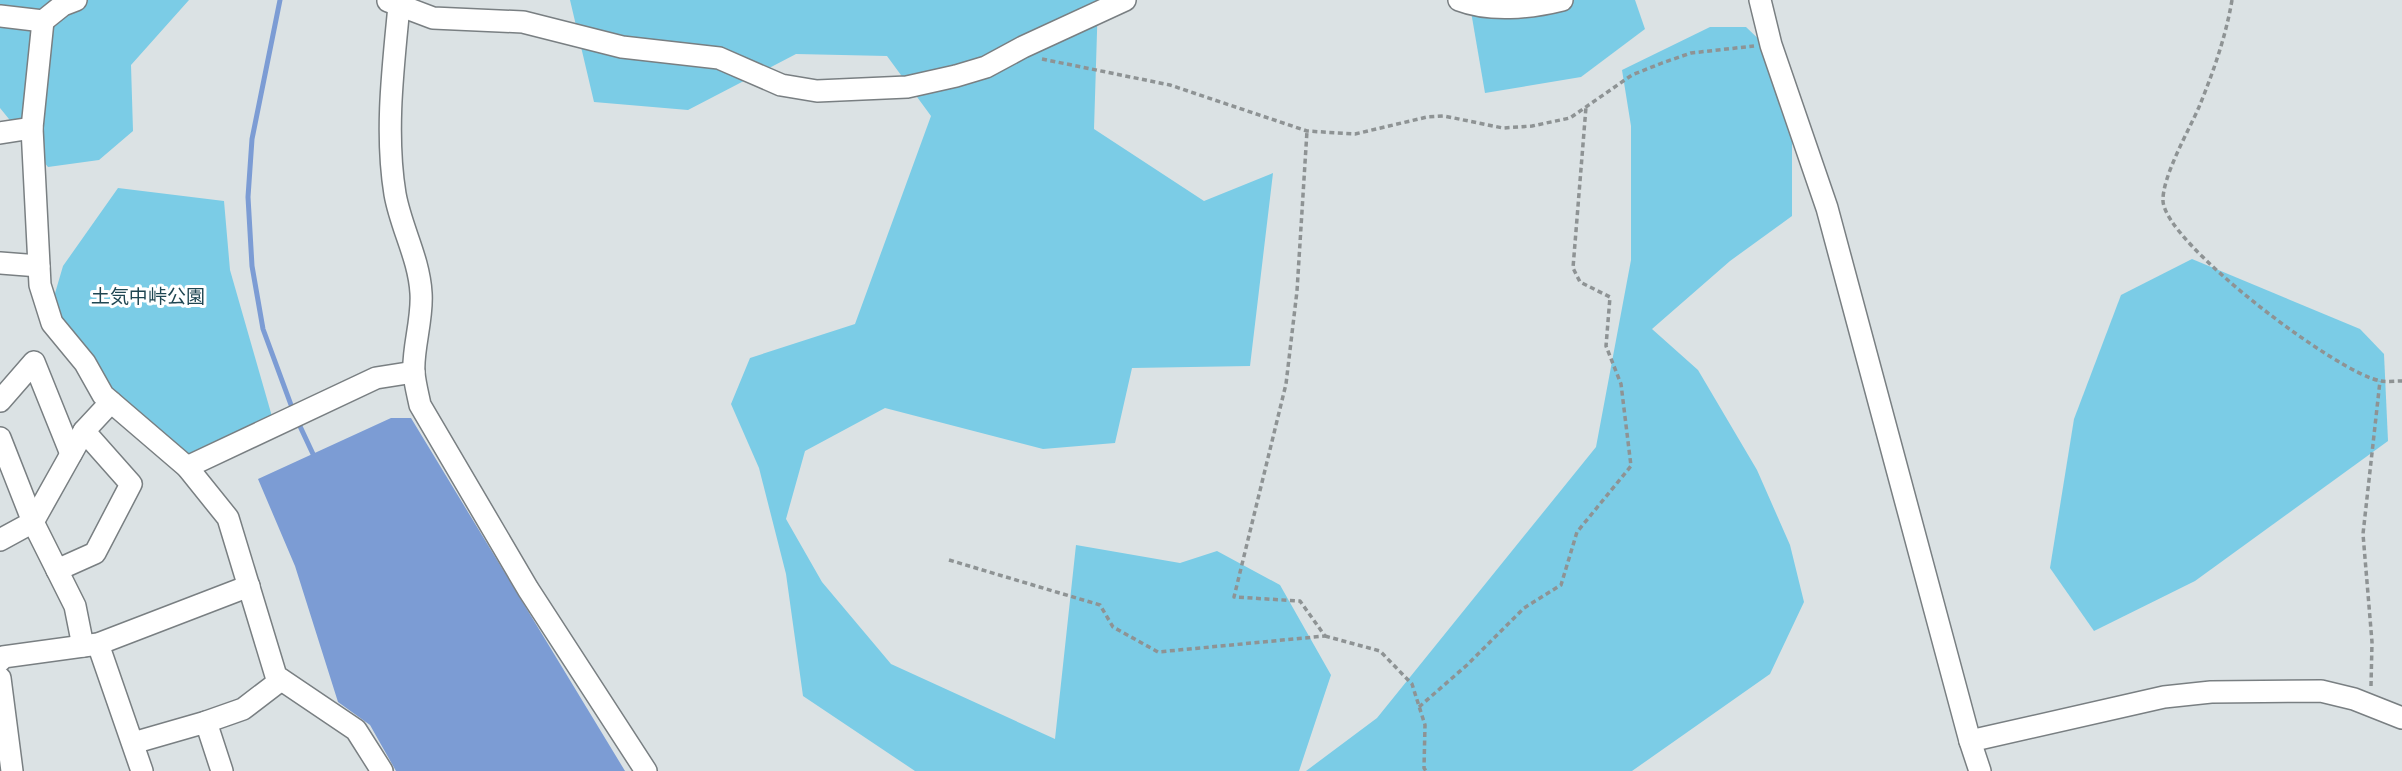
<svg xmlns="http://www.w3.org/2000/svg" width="2402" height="771" viewBox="0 0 2402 771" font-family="'PT Sans Narrow','Noto Sans JP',sans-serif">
<rect width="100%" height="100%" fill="#dbe2e4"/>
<g fill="#7bcce6">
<path d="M0,0h189l-58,65 2,66 -34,29 -51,7 -48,-59z"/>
<path d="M570,0h528l-4,129 110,72 69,-28 -23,193 -118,2 -17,75 -72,6 -158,-41 -80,43 -19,68 36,63 69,82 164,75 21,-194 104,18 37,-12 63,34 51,90 -32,96h-384l-112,-75 -17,-122 -27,-106 -28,-64 19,-46 105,-34 76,-208 -44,-60 -91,-2 -108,56 -94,-8z"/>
<path d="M1469,0h166l10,29 -64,48 -96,16z"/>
<path d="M1710,27h36l46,44v145l-62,45 -78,68 46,41 59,100 33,75 14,57 -34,72 -138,97h-326l71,-53 219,-271 35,-187v-134l-9,-56z"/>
<path d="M118,188l106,13 6,69 43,150 -85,42 -76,-69 -61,-86 12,-41z"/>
<path d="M2192,259l168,70 24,25 4,87 -193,140 -101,50 -44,-63 24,-149 47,-124z"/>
</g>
<path fill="#7c9cd4" d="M391,418h20l214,353h-229l-26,-46 -32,-23 -43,-136 -37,-87z"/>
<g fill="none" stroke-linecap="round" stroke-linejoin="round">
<g stroke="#7c9cd4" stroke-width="5">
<path d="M280,0l-28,139 -4,58 4,69 11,63 31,84"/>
<path d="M298,422l15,32"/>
</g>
<defs>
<g id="minor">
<path d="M1459,0c31,12 71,8 103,0"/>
<path d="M1760,0l11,45 56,163 143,533 10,30"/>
<path d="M388,1l45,17 90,4 99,25 97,11 62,27 36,6 90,-4 49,-11 30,-9 37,-20 102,-47"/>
<path d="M399,6c-6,62 -14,127 -4,188 6,34 24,64 26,99 2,26 -9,57 -7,80 1,11 4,22 6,32l108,184 118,182"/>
<path d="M0,16l43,5 20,-16 13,-5"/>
<path d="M43,21l-11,107 8,157 12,38 33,40 18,32 84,72 41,51 48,158 80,54 26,41"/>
<path d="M0,133l32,-5"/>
<path d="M0,263l39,3"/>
<path d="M0,401l34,-39 37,92"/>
<path d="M0,438l33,84 42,84 8,40"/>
<path d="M187,467l189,-89 38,-6"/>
<path d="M0,540l33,-18 51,-91 27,-29"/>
<path d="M57,570l38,-17 36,-69 -47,-53"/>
<path d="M98,644l44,127"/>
<path d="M0,661l3,-4 95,-13 151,-58"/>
<path d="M0,678l12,93"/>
<path d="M206,722l37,-13 38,-29"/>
<path d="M1970,741l194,-44 47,-5 110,-1 33,8 48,19"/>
<path d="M133,743l73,-21 16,49"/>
</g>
</defs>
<use href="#minor" stroke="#797f82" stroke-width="24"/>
<g stroke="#8e9394" stroke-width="3.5" stroke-dasharray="5 3.5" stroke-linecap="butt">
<path d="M2232,0c-6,36 -19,73 -33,107 -10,23 -37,70 -36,94 2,42 175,173 218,180 6,1 14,0 21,0"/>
<path d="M1042,59l128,26 137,46 48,3 72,-17 17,-1 59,12 29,-2 38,-8 62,-43 30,-12 29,-10 63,-7"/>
<path d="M949,560l151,45 13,22 45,25 167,-16 -25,-35 -66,-4 52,-213 11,-93 10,-160"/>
<path d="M1325,636l55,15 32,33 13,41 -1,43 2,3"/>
<path d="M2371,686l1,-44 -9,-108 17,-153"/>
<path d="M1419,707l48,-42 57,-57 37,-23 16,-53 54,-66 -10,-82 -15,-38 4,-49 -30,-15 -7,-14 13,-161"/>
</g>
<use href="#minor" stroke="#fff" stroke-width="21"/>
</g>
<g text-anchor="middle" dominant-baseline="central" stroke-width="6" stroke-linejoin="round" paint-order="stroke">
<g font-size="19" fill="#1f4652" stroke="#fff">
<text x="148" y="296">土気中峠公園</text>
</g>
</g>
</svg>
